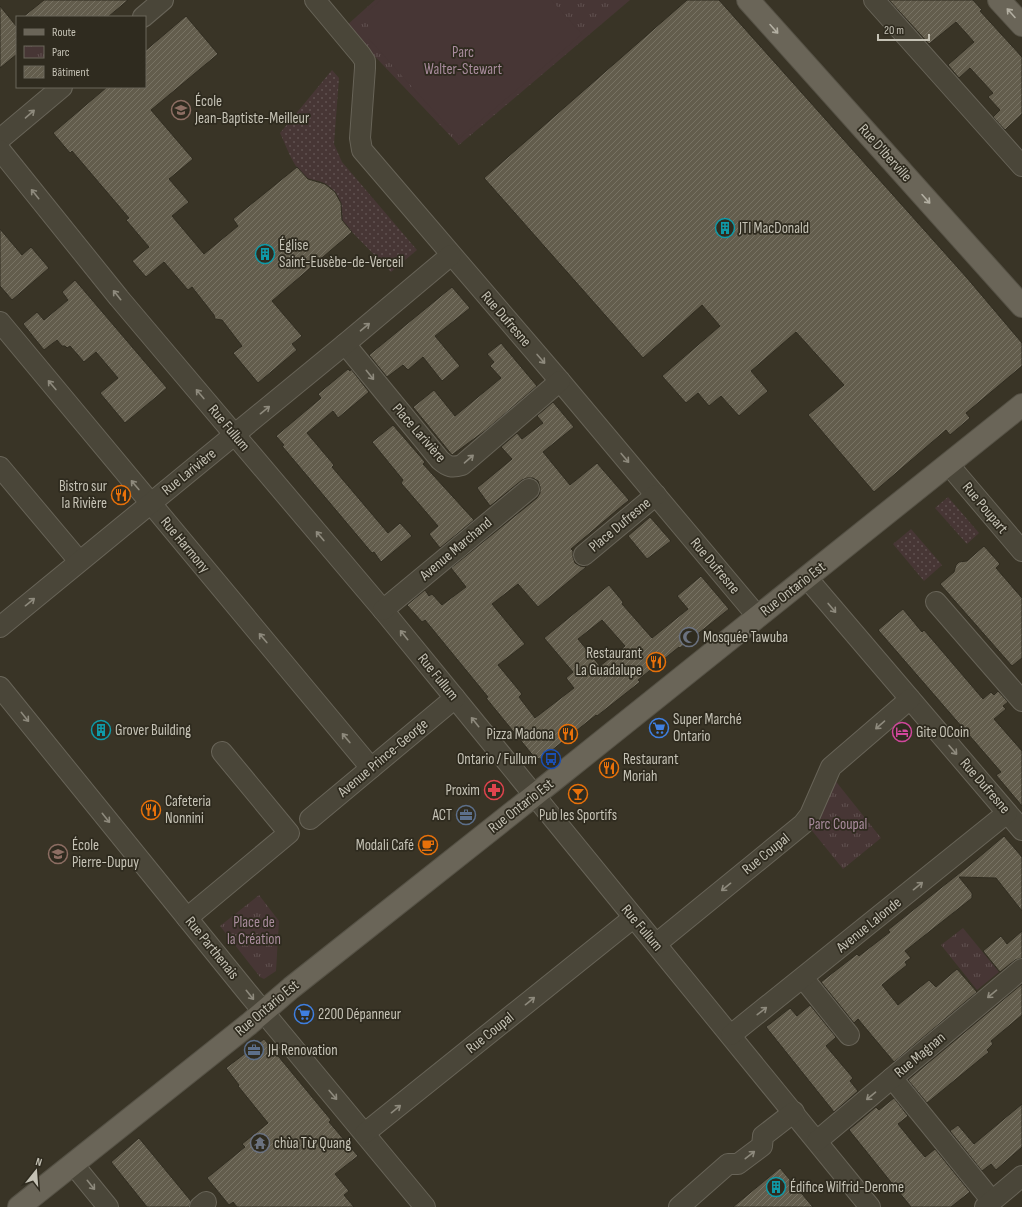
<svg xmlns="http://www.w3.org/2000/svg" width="1022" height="1207" viewBox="0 0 1022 1207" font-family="'Sofia Sans Condensed',sans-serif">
<defs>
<pattern id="grass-dots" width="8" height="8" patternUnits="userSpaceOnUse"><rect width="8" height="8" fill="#473635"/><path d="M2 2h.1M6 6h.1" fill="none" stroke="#605150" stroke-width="1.8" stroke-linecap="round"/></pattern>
<pattern id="park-tufts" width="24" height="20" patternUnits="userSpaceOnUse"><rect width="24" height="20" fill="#473635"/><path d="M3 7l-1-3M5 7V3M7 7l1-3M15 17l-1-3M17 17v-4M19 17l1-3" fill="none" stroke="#605150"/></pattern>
<pattern id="building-hatch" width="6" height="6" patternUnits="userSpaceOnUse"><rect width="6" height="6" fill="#635d4d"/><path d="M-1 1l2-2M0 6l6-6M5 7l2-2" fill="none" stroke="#787364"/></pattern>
</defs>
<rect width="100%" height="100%" fill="#393426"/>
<g fill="url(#grass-dots)">
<path d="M332,70l7,8 -5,66 8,18 75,88 -26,22 -39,-40 -10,-12c2,-18 -6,-33 -23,-39 -4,-1 -9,-1 -12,-3 -14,-10 -20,-31 -27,-45z"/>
<path d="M948,497l31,36 -12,11 -32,-36z"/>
<path d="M911,529l31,36 -18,16 -31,-37z"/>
</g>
<g fill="url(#park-tufts)">
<path d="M375,0h255l-171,145 -113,-119z"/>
<path d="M830,774l51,64 -38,31 -38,-47z"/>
<path d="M259,895l20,26 -3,50 -12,8 -4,-2 -40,-51z"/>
<path d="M963,928l36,44 -22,18 -36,-45z"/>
</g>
<path fill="#473635" d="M381,0h170l31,34 -123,105 -91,-101v-27z"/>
<g fill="url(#building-hatch)" stroke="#312d21" fill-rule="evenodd">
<path d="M44,0h84l-20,17h-85z"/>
<path d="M687,0h32l248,278 55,65v23l-56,47 4,5 -20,17 -4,-5 -72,62 -66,-77 36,-30 -48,-53 -45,39 17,20 -29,25 -18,-20 -12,10 -11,-13 -12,10 -24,-27 58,-50 -18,-21 -59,53 -159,-180z"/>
<path d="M889,0h84l9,10 -2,1 42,46v57l-17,16 -12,-13 7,-7 -12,-13 5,-4 -23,-25 -11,10 -11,-13 26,-23 -18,-20 -27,22z"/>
<path d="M0,6l17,21v27l-17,14z"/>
<path d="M186,16l32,38 -67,56 42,49 -24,20 20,23 -17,14 32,38 34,-28 -5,-7 64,-52 11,12 17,5 10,8 6,11 1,17 10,12 -80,69 30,35 -10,8 5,6 -39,33 -25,-30 9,-7 -20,-26 -7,-1 -1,-4 -22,-28 -4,3 -24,-28 -18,15 -14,-16 17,-14 -23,-27 3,-2 -57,-67 -2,2 -17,-20 54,-46h38v-36z"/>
<path d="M0,229l22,26 9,-8 18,21 -37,32 -12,-14z"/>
<path d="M75,280l92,108 -42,35 -25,-30 18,-15 -22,-26 -12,10 -14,-16 -3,2 -2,-2h-3l-5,-6 -13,10 -21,-26 14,-12 7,8 24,-20 -6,-8z"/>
<path d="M452,287l18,21 -35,28 25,30 -18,15 -19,-24 -15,13 -5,-5 -16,12 -18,-22z"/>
<path d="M501,343l36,43 -51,44 -34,25 -39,-48 21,-17 21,26 46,-38 -11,-12 4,-4 -7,-8z"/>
<path d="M348,369l2,2 1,-2 18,23 -31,26 -5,-7 -26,22 27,32 -2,2 56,66 12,-10 12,13 -31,26 -7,-10 -2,1 -90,-107 2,-1 -8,-9 45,-38 -3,-4z"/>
<path d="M553,402l21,25 -31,25 27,33 27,-22 32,37 -58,49 2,2v6l2,6 5,3 6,1 -48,40 -20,-23 -26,20 33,40 -27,21 24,29 -3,3 16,21 39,-30 -8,-10 7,-6 -29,-34 65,-53 14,17 -1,2 30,34 36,-29 -11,-13 24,-20 28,33 -49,39 -1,-1 -41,33 2,2 -43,34 -1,-1 -55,44 -6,-1 -49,-60 2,-1 -63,-77 -3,2 -15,-17 18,-15 4,6 3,-2 10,11 24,-18 -15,-19 86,-70 3,-5v-6l-2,-6 -5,-3h-6l-5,2 -32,26 -13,-18 35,-29 -11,-12 16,-14 5,6 21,-16 -6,-7zM602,620l23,26 -25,20 -22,-27z"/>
<path d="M393,425l32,37 -2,2 51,56 -34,28 -11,-14 9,-8 -37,-43 2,-3 -31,-38z"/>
<path d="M650,517l21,24 -24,18 -19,-23z"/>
<path d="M984,546l16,18 -4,4 26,30v60l-10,8 -72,-82 14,-12 2,-7 3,-3 8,-1z"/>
<path d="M903,609l19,23 2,-2 59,69 8,-7 3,3 4,-4 10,11 -5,4 3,3 -12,10 28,32v55l-26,-31 5,-3 -123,-142z"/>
<path d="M1004,836l18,21v54l-26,-33 -37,-1 13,16v5l-67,53 6,7 -6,4 2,3 -25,20 16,20 31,-25 7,7 21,-18 20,23 -83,70 -36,-43 -4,4 -33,-41 36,-28 2,2 31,-24 -2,-2 83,-66z"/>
<path d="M1022,931v27l-7,2 -15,12 -17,-21 18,-15 6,8z"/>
<path d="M1022,984v31l-31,26 2,3 -6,6 2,2 -62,51 -19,-23z"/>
<path d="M810,1005l26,32 -10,9 27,32 -3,3 8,10 -24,21 -68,-85 24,-19 7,8z"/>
<path d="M264,1039l67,81 -2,2 29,34 -23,18 14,17 -5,4 10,12h-117l-4,-5 -4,3 -22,-27 38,-31 -3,-3 26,-21 -30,-37 1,-1 -13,-17z"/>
<path d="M894,1098l14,18 -10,8 16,20 11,13 10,-8 35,43 -19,15h-40l-62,-77 27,-23 3,3z"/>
<path d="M1022,1104v43l-26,23 -5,-6 -9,7 -32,-40 8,-6 16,19z"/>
<path d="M139,1138l52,63 -2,6h-42l-36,-45z"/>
<path d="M780,1168l33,39h-80z"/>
</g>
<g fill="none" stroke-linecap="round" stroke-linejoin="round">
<defs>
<g id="minor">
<path d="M315,0l46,55 4,6v7l-5,70 2,12 198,231 198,236"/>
<path d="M874,0l148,166"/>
<path d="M143,17l20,-17"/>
<path d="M0,139l62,-52"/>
<path d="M0,150l119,148 264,312 72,88 415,509"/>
<path d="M0,322l371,446"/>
<path d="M345,344l95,116c8,7 12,8 22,5l98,-84"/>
<path d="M949,465l73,86"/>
<path d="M0,467l79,94"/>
<path d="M584,555l72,-60"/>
<path d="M807,578l215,252"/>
<path d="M936,602l86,99"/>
<path d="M383,610l146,-121"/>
<path d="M0,627l345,-283 106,-89"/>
<path d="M0,687l247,305 178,215"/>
<path d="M310,819l145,-121"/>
<path d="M187,918l102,-85 -67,-81"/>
<path d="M656,944l147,-120 7,-9 21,-48 79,-68"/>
<path d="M803,978l46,57"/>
<path d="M731,1035l276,-222"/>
<path d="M892,1078l100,123"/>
<path d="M365,1133l268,-215"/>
<path d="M817,1141l205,-172"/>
<path d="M73,1164l35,43"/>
<path d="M200,1207l6,-5"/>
<path d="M679,1207l49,-43h10l24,-18 1,-10 31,-24"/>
<path d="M985,1207l37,-31"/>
</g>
<g id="major">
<path d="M748,0l274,306"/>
<path d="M999,0l23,25"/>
<path d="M19,1207l230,-183 42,-36 264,-209 467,-374"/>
</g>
</defs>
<use href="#minor" stroke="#686458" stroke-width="22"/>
<use href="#major" stroke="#565246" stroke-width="24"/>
<use href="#minor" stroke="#4a4639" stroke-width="20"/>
<use href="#major" stroke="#6a6558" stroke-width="22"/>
</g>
<defs><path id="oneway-shaft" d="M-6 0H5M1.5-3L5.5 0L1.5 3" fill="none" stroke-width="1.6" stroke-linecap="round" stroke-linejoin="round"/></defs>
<g stroke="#b3afa2">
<use href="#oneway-shaft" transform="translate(1011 13) rotate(-132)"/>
<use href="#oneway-shaft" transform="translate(774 29) rotate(48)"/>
<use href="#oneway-shaft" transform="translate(926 199) rotate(48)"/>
</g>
<g stroke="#8e8a7d">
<use href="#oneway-shaft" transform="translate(30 114) rotate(-41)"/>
<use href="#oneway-shaft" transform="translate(35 194) rotate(-129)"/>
<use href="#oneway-shaft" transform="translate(117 295) rotate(-129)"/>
<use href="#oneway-shaft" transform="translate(365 327) rotate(-40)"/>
<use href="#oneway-shaft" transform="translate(541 359) rotate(49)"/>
<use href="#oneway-shaft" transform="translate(370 375) rotate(51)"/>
<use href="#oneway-shaft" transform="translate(52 385) rotate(-130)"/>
<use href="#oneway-shaft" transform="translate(200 394) rotate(-130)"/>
<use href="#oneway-shaft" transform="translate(265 410) rotate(-39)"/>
<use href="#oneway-shaft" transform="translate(625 458) rotate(50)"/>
<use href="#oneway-shaft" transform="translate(469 459) rotate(-41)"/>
<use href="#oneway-shaft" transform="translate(135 485) rotate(-130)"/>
<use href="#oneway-shaft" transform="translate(320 536) rotate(-130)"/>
<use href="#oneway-shaft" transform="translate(30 602) rotate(-39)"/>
<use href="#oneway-shaft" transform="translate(832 608) rotate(50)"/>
<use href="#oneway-shaft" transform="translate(404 635) rotate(-129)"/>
<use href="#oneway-shaft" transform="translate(263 638) rotate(-130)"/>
<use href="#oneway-shaft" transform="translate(25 717) rotate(51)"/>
<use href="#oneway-shaft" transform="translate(475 722) rotate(-129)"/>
<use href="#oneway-shaft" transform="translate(880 725) rotate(139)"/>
<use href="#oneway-shaft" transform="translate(346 738) rotate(-130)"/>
<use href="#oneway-shaft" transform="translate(953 750) rotate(49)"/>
<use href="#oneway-shaft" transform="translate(106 818) rotate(51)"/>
<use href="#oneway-shaft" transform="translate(918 886) rotate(-39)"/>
<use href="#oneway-shaft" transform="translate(726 887) rotate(141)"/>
<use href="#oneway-shaft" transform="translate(992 994) rotate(140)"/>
<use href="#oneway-shaft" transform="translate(250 995) rotate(51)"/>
<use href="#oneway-shaft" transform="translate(530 1001) rotate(-39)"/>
<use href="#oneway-shaft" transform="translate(762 1011) rotate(-38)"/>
<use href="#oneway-shaft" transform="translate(333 1095) rotate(50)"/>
<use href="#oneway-shaft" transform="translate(871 1096) rotate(140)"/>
<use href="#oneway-shaft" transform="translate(396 1109) rotate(-39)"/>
<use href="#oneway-shaft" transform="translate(750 1155) rotate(-38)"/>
<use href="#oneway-shaft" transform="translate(91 1185) rotate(51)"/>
</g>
<defs>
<symbol id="school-ring" viewBox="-11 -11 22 22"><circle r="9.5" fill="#2f2b1f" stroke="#8d6e63" stroke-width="1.5"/><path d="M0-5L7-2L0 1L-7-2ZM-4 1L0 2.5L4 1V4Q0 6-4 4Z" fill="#8d6e63"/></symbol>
<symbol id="building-ring" viewBox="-11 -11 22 22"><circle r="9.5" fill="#2f2b1f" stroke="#0f9aa8" stroke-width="1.5"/><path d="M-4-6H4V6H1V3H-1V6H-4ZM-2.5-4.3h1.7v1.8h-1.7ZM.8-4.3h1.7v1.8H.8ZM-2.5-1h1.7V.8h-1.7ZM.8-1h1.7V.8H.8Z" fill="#0f9aa8"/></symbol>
<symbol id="restaurant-ring" viewBox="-11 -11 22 22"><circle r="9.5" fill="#2f2b1f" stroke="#e8710a" stroke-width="1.5"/><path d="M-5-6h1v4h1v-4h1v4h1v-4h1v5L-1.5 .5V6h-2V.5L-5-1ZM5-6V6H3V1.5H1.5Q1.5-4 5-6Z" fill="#e8710a"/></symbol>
<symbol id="mosque-ring" viewBox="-11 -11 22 22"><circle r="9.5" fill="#2f2b1f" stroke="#6b7280" stroke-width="1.5"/><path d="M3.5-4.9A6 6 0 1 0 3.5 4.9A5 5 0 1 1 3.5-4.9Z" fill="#6b7280"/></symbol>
<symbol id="supermarket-ring" viewBox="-11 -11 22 22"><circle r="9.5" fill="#2f2b1f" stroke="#3f7fe0" stroke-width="1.5"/><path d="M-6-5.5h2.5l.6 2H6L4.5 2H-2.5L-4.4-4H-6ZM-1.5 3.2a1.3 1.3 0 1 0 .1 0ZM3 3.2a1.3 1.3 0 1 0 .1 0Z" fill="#3f7fe0"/></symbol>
<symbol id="hotel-ring" viewBox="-11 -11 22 22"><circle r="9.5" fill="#2f2b1f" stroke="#d1479c" stroke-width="1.5"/><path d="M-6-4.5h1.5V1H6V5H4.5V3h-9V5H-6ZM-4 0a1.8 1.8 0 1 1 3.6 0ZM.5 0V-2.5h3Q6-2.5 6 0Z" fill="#d1479c"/></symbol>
<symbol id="bus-ring" viewBox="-11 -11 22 22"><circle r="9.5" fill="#2f2b1f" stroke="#1a4fb4" stroke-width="1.5"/><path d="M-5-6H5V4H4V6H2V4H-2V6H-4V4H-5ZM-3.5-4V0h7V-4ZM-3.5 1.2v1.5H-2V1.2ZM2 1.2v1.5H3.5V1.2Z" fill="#1a4fb4"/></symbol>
<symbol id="pharmacy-ring" viewBox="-11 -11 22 22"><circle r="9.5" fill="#2f2b1f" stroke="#e0444e" stroke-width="1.5"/><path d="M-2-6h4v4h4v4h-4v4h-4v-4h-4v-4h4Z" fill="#e0444e"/></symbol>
<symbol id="bar-ring" viewBox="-11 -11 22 22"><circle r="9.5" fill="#2f2b1f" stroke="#e8710a" stroke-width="1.5"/><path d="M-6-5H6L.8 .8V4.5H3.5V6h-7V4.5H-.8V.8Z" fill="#e8710a"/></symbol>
<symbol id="office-ring" viewBox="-11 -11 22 22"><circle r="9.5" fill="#2f2b1f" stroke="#5c6f8a" stroke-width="1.5"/><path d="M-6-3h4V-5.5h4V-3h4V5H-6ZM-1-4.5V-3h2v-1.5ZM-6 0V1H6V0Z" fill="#5c6f8a"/></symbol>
<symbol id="cafe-ring" viewBox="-11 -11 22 22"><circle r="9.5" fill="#2f2b1f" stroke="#e8710a" stroke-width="1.5"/><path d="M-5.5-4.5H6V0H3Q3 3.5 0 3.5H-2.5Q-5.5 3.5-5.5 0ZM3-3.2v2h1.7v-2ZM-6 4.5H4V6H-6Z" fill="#e8710a"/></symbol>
<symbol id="temple-ring" viewBox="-11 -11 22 22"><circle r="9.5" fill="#2f2b1f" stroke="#6b7280" stroke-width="1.5"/><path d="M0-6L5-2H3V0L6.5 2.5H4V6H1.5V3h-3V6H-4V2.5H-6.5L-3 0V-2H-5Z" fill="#6b7280"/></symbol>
</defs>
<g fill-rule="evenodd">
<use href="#school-ring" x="170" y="99" width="22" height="22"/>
<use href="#building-ring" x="714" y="217" width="22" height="22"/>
<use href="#building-ring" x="254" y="243" width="22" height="22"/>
<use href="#restaurant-ring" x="110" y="484" width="22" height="22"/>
<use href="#mosque-ring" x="678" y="626" width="22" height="22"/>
<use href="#restaurant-ring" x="645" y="651" width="22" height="22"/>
<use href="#supermarket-ring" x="648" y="717" width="22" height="22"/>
<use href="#building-ring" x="90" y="719" width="22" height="22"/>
<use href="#hotel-ring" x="891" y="721" width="22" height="22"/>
<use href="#restaurant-ring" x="557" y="723" width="22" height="22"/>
<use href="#bus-ring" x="540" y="748" width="22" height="22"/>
<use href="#restaurant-ring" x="598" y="757" width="22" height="22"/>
<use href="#pharmacy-ring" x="483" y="779" width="22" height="22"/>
<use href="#bar-ring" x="567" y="783" width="22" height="22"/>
<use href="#restaurant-ring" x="140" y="799" width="22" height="22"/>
<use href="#office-ring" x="455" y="804" width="22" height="22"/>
<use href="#cafe-ring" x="417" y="834" width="22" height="22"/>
<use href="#school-ring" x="47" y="843" width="22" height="22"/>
<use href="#supermarket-ring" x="293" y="1003" width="22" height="22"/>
<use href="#office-ring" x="243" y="1039" width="22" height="22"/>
<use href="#temple-ring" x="249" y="1132" width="22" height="22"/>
<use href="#building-ring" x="765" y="1176" width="22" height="22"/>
</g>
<g text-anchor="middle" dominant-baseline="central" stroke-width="3.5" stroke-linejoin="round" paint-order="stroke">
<g font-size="15" fill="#a98c9d" stroke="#2f2b1f">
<text x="463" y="52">Parc<tspan x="463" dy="17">Walter-Stewart</tspan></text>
<text x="838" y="824">Parc Coupal</text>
<text x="254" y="922">Place de<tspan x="254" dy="17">la Création</tspan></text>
</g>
<g font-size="15" fill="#c5c2b5" stroke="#2f2b1f" text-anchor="start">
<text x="195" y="101">École<tspan x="195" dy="17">Jean-Baptiste-Meilleur</tspan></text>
<text x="739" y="228">JTI MacDonald</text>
<text x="279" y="245">Église<tspan x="279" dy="17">Saint-Eusèbe-de-Verceil</tspan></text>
<text x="107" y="486" text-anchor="end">Bistro sur<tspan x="107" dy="17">la Rivière</tspan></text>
<text x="703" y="637">Mosquée Tawuba</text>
<text x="642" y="653" text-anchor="end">Restaurant<tspan x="642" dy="17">La Guadalupe</tspan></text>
<text x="673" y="719">Super Marché<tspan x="673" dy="17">Ontario</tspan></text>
<text x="115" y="730">Grover Building</text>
<text x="916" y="732">Gite OCoin</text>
<text x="554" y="734" text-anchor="end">Pizza Madona</text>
<text x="537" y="759" text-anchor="end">Ontario / Fullum</text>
<text x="623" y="759">Restaurant<tspan x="623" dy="17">Moriah</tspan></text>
<text x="480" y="790" text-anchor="end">Proxim</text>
<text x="165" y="801">Cafeteria<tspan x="165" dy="17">Nonnini</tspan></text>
<text x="452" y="815" text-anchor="end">ACT</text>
<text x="578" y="815" text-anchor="middle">Pub les Sportifs</text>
<text x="72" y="845">École<tspan x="72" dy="17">Pierre-Dupuy</tspan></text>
<text x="414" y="845" text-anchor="end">Modali Café</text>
<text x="318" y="1014">2200 Dépanneur</text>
<text x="268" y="1050">JH Renovation</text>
<text x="274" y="1143">chùa Từ Quang</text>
<text x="790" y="1187">Édifice Wilfrid-Derome</text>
</g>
<g font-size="15" fill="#c5c2b5" stroke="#2f2b1f">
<text transform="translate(885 153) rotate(48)">Rue D'Iberville</text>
<text transform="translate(506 319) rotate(49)">Rue Dufresne</text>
<text transform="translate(229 428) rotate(50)">Rue Fullum</text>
<text transform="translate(419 433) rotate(49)">Place Larivière</text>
<text transform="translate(189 472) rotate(-39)">Rue Larivière</text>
<text transform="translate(985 508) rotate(50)">Rue Poupart</text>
<text transform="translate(620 525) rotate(-40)">Place Dufresne</text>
<text transform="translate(185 545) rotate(50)">Rue Harmony</text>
<text transform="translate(456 549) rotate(-40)">Avenue Marchand</text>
<text transform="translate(715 566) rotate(50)">Rue Dufresne</text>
<text transform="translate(793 589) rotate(-38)">Rue Ontario Est</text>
<text transform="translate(438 677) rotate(51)">Rue Fullum</text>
<text transform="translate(383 758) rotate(-40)">Avenue Prince-George</text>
<text transform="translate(985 786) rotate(49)">Rue Dufresne</text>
<text transform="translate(521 806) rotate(-38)">Rue Ontario Est</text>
<text transform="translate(766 854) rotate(-39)">Rue Coupal</text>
<text transform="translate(869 925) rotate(-39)">Avenue Lalonde</text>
<text transform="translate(642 928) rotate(50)">Rue Fullum</text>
<text transform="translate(212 948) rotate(51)">Rue Parthenais</text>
<text transform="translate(267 1008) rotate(-40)">Rue Ontario Est</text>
<text transform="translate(490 1033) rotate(-39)">Rue Coupal</text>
<text transform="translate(920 1055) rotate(-40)">Rue Magnan</text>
</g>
</g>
<rect x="16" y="16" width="130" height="72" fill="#2f2b1f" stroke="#6b675b"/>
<rect x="24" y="29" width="20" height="6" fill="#6a6558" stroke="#6b675b"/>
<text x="52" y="36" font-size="12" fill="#c5c2b5">Route</text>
<rect x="24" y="46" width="20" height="12" fill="url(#park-tufts)" stroke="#6b675b"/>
<text x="52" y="56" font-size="12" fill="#c5c2b5">Parc</text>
<rect x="24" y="66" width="20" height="12" fill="url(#building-hatch)" stroke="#6b675b"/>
<text x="52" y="76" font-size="12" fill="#c5c2b5">Bâtiment</text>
<g transform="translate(36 1171) rotate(17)" stroke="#2f2b1f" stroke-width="3" paint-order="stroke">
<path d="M0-3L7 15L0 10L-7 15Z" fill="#c5c2b5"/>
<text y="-6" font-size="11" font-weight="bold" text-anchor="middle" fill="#c5c2b5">N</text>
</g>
<path d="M878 34v6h51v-6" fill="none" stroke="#c5c2b5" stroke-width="2"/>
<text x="884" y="34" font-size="12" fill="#c5c2b5" stroke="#2f2b1f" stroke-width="3" paint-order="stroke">20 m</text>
</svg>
